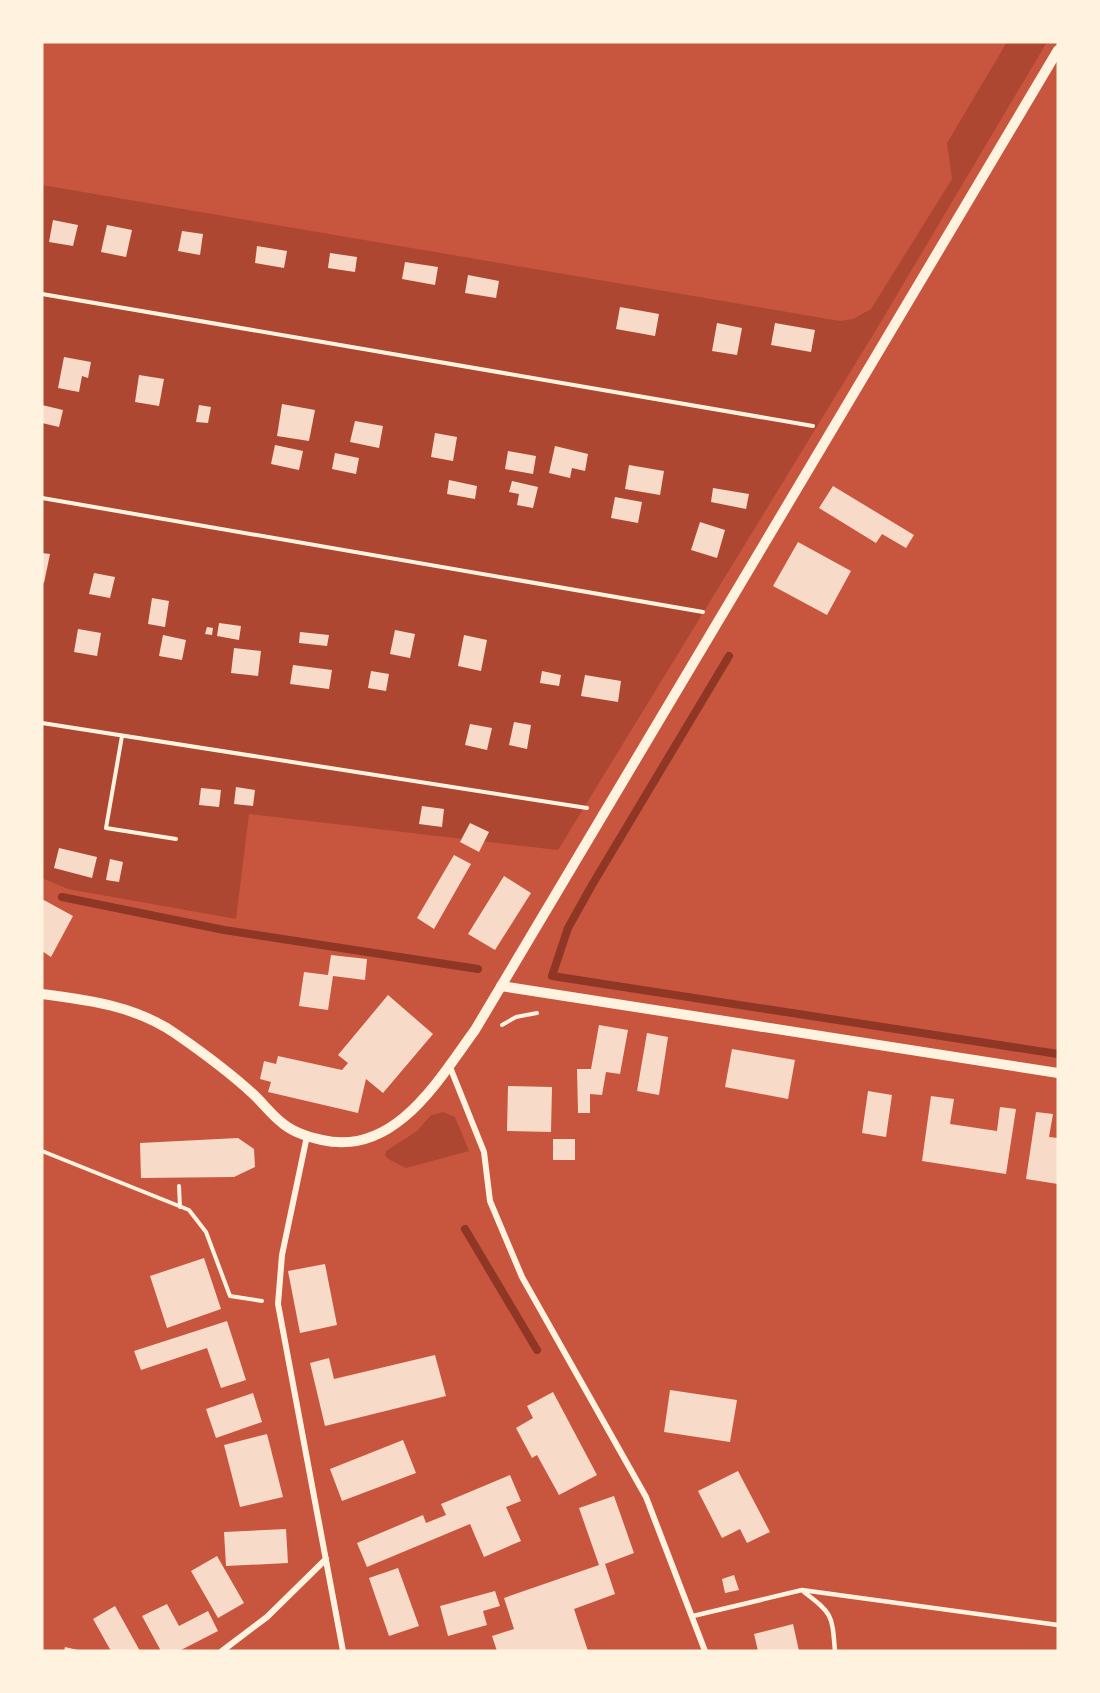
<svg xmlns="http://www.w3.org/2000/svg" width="1100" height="1693" viewBox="0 0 1100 1693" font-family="Signika,sans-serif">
<rect width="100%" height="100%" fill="#c8553d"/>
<g fill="#ae4732">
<path d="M1007,42h40l-171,288 -318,520 -309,-36 -13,105 -168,-30 -26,-11v-693l798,136 13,-2 18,-10 81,-130 -5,-36z"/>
<path d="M443,1112l12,5 14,34 -63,17 -18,-9 -3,-4 1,-4 31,-20 14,-16z"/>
</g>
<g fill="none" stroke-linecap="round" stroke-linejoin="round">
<g stroke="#8f3625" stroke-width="8">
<path d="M729,656l-137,229 -24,43 -16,48 506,78"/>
<path d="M62,897l162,33 254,39"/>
<path d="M465,1229l72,121"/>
</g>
</g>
<g fill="#f7dbc8">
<path d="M53,220l25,5 -5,21 -24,-4z"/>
<path d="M107,225l25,5 -6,27 -25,-5z"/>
<path d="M182,231l21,3 -3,21 -22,-4z"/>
<path d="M257,246l30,5 -3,17 -29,-5z"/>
<path d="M330,253l27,4 -2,15 -27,-4z"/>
<path d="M405,262l33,5 -3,18 -33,-6z"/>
<path d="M468,275l31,6 -3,17 -31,-5z"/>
<path d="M620,307l39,7 -4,22 -39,-7z"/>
<path d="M717,323l25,5 -5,27 -25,-4z"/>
<path d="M775,323l40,7 -4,22 -40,-7z"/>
<path d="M64,357l27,5 -3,16 -6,-2 -3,16 -21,-4z"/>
<path d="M139,375l25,4 -5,27 -24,-4z"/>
<path d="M282,404l33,6 -6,31 -32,-5z"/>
<path d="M42,405l21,5 -4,17 -17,-4z"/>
<path d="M199,405l12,2 -3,16 -12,-1z"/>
<path d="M355,421l28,5 -4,22 -29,-6z"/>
<path d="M435,433l22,4 -4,24 -22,-4z"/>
<path d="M275,445l28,6 -4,19 -28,-6z"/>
<path d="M555,446l33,8 -3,17 -13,-3 -2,10 -21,-5z"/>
<path d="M508,451l28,5 -3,18 -28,-5z"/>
<path d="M335,453l24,5 -3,16 -24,-5z"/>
<path d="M629,465l35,6 -4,24 -35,-6z"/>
<path d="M449,480l28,6 -2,13 -28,-5z"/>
<path d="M512,481l26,6 -5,21 -16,-3 2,-11 -10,-2z"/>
<path d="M833,486l81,49 -8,13 -24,-14 -6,9 -57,-35z"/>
<path d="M713,488l36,6 -3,15 -35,-7z"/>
<path d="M615,497l27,5 -4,21 -27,-5z"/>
<path d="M700,522l25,8 -8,28 -26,-8z"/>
<path d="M798,542l53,29 -24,44 -54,-29z"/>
<path d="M42,553l8,1 -6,29 -2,-1z"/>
<path d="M94,573l21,4 -5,21 -21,-4z"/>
<path d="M152,598l17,3 -4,26 -17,-3z"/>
<path d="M219,623l22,3 -2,14 -22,-4z"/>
<path d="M207,627l6,1 -1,7 -7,-1z"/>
<path d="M78,629l23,4 -4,23 -23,-4z"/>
<path d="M395,630l20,4 -5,24 -20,-4z"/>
<path d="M300,632l29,3 -2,11 -28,-3z"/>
<path d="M163,635l23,5 -4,20 -23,-4z"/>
<path d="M464,635l23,5 -6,31 -23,-5z"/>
<path d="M234,648l27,3 -3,25 -27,-3z"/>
<path d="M293,665l39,5 -3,19 -39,-5z"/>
<path d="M371,671l18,3 -3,17 -18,-3z"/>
<path d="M542,671l19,4 -2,11 -19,-3z"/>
<path d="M585,675l36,6 -3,21 -37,-6z"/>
<path d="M514,722l17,3 -4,24 -18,-4z"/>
<path d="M470,724l22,4 -5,22 -22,-5z"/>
<path d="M236,787l19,3 -2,16 -19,-2z"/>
<path d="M201,788l20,2 -2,17 -20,-2z"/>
<path d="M422,806l22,3 -2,18 -23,-3z"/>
<path d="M470,823l19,9 -10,20 -19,-10z"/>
<path d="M59,848l38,9 -5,21 -38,-10z"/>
<path d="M454,855l17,9 -37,65 -17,-11z"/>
<path d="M110,859l13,3 -4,20 -13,-2z"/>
<path d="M504,876l27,17 -36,57 -27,-16z"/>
<path d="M42,899l31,17 -22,41 -9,-6z"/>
<path d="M331,955l36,4 -2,21 -32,-4 -5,34 -29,-4 5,-34 24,3z"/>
<path d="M388,995l45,39 -50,59 -17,-14 -8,34 -90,-21 3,-10 -11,-3 4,-18 12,3 2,-8 64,14 6,-7 -10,-8z"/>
<path d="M599,1025l29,5 -8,44 -14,-2 -4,23 -12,-1v19h-12l-1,-44h14z"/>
<path d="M647,1033l21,4 -9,58 -22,-4z"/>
<path d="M732,1049l63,11 -7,39 -63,-12z"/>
<path d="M508,1086l44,1 -1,45 -44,-1z"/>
<path d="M868,1091l24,4 -6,42 -24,-4z"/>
<path d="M931,1096l23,3 -4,25 47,7 3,-24 16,2 -10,65 -84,-13z"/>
<path d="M1036,1112l17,2 -4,23 9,1v46l-32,-5z"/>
<path d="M238,1138l16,11 1,18 -21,10 -93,1 -1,-35z"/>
<rect x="553" y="1139" width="22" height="21"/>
<path d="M204,1258l17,51 -54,19 -17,-52z"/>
<path d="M325,1264l12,61 -37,8 -12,-62z"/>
<path d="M227,1321l19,59 -25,8 -14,-40 -66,22 -7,-19z"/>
<path d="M435,1355l11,41 -121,30 -15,-63 19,-5 5,21z"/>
<path d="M670,1390l67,10 -7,42 -66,-10z"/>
<path d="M553,1392l44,83 -38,20 -22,-40 -5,3 -16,-30 17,-10 -6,-12z"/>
<path d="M253,1393l9,29 -46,16 -10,-29z"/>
<path d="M267,1434l16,63 -43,10 -16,-62z"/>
<path d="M403,1440l13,33 -74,28 -12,-32z"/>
<path d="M738,1471l32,61 -23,11 -7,-14 -18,9 -24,-47z"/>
<path d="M510,1475l11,26 -15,6 15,34 -37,16 -14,-33 -103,43 -10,-24 66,-28 3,8 20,-8 -5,-11z"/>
<path d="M614,1496l20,57 -29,11 10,30 -41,15 14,42h-91l-5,-15 22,-7 -10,-31 95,-33 -20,-57z"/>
<path d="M286,1529l2,34 -62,3 -2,-34z"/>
<path d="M217,1556l27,47 -26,15 -27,-47z"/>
<path d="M398,1568l21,58 -30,10 -20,-58z"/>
<path d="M734,1575l5,15 -14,3 -3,-14z"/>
<path d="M495,1591l5,15 -17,5 4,14 -39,11 -8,-30z"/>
<path d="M167,1604l12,22 29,-15 10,20 -39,20h-18l-19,-35z"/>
<path d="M115,1606l25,45h-29l-18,-32z"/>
<path d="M793,1624l6,27h-41l-4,-17z"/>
<path d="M65,1647l13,3v1h-14z"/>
</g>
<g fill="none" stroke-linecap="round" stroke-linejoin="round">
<g stroke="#fff3e0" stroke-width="4">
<path d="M42,294l771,132"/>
<path d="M42,498l661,114"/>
<path d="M42,723l545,85"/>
<path d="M122,736l-16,92 70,11"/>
<path d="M502,1025l14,-8 21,-4"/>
<path d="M42,1151l147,59 17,22 24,64 32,5"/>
<path d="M179,1186l1,21"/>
</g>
<g stroke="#fff3e0" stroke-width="4.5">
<path d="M804,1592c29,22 28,23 31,59"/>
<path d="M693,1616l109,-26 256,35"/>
</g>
<g stroke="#fff3e0" stroke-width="6">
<path d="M450,1067l34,85 6,49 32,76 124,220 59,154"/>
<path d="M307,1136l-25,119 -4,49 65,347"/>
<path d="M222,1651l45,-34 59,-58"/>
</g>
<g stroke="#fff3e0" stroke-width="10">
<path d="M501,986l557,87"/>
<path d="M42,994c47,6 94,12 134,40 26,18 53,38 76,59 10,9 18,20 29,29 11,10 27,15 41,18 73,17 117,-61 153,-110l583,-980"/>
</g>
</g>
<rect width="1100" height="1693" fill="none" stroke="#fff3e0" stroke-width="87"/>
</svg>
